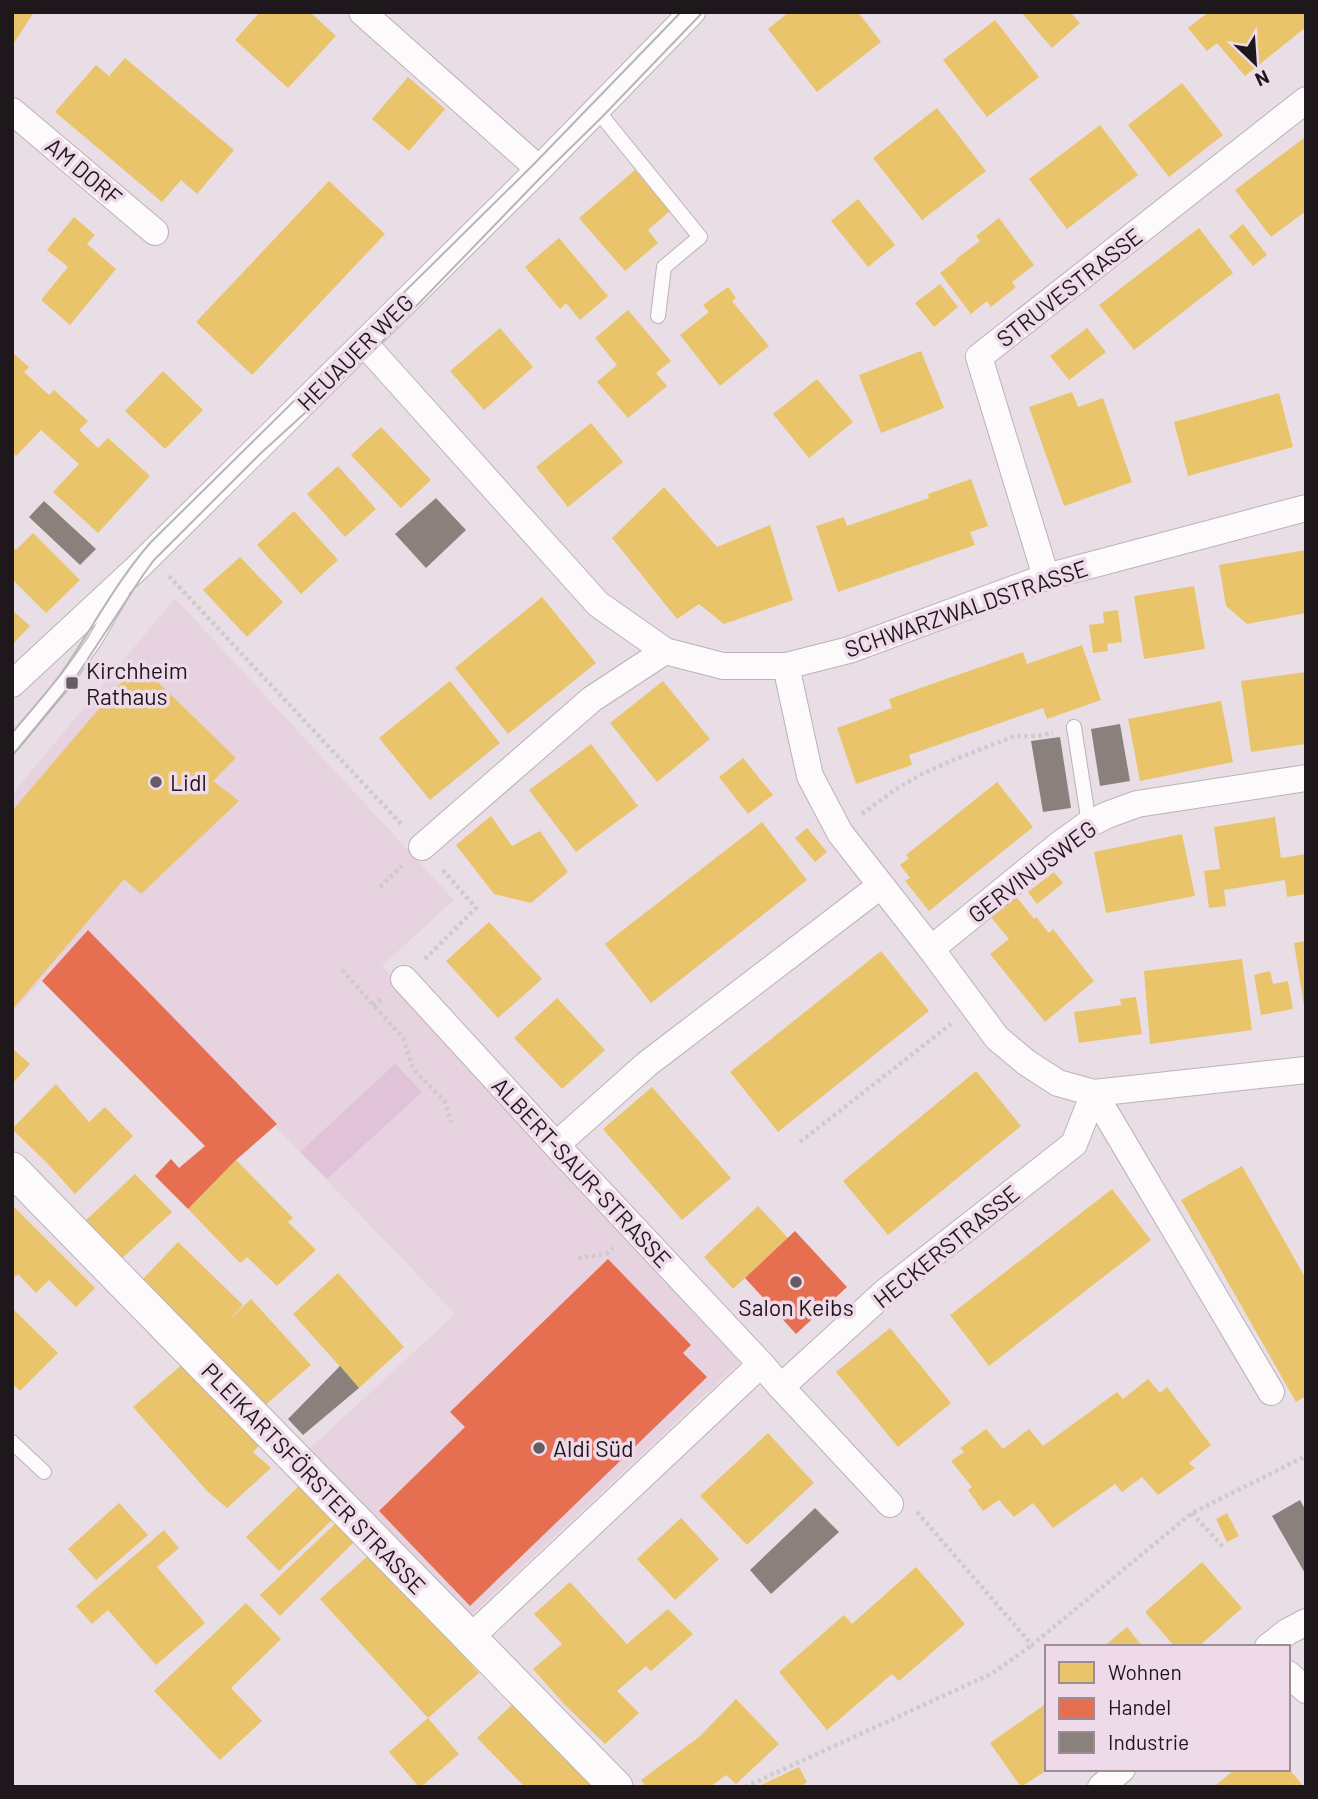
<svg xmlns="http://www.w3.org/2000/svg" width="1318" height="1799" viewBox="0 0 1318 1799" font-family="Barlow,sans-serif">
<rect width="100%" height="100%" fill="#eadee6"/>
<path fill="#e7d2e0" d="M175,598l279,302 -72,66 361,393 -273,257 -163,-165 148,-137 -367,-383 -76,81v-218z"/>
<path fill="#e0c3d8" d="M395,1064l27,28 -95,87 -27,-27z"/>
<g fill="#e9c46a">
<path d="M12,12h22l-22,34z"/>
<path d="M260,12h50l26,24 -48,52 -53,-48z"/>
<path d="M789,12h69l23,30 -64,50 -49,-63z"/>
<path d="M1021,12h49l10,11 -28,25z"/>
<path d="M1205,12h98l3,4v11l-61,49 -28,-33 -10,8 -19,-23 18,-14z"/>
<path d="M995,20l44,57 -52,40 -44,-57z"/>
<path d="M125,58l109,92 -37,44 -16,-14 -19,22 -107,-90 41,-47 13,11z"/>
<path d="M408,77l37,32 -36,42 -37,-32z"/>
<path d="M1182,83l41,52 -54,42 -41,-52z"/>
<path d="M937,108l49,63 -64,49 -49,-62z"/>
<path d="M1100,125l38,50 -71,54 -38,-50z"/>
<path d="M1304,138l2,3v70l-35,26 -36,-47z"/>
<path d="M635,170l35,41 -22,19 10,13 -33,28 -46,-53z"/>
<path d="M329,181l56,53 -133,141 -56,-53z"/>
<path d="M858,199l37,46 -27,22 -37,-46z"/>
<path d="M74,217l21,18 -8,9 29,25 -46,56 -29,-25 27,-33 -21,-17z"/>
<path d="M999,218l35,47 -22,17 4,5 -25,20 -4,-6 -16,13 -31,-41 17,-13 -1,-1 24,-18 -4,-5z"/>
<path d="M1243,224l24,31 -14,11 -24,-30z"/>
<path d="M1199,228l34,45 -99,77 -35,-45z"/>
<path d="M559,238l49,58 -28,24 -14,-17 -6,6 -35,-42z"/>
<path d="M940,284l18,23 -24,20 -19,-24z"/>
<path d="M728,287l8,11 -4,3 37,45 -49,40 -40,-51 29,-23 -6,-7z"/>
<path d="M628,310l43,51 -15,12 11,13 -39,32 -31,-36 20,-17 -22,-27z"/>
<path d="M500,328l33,39 -49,43 -34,-39z"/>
<path d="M1087,328l19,24 -37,28 -19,-24z"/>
<path d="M921,351l23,57 -63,25 -22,-58z"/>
<path d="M12,352l17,15 -5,5 25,23 5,-5 34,31 -9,9 19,18 10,-10 42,38 -52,57 -45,-41 26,-28 -38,-34 -25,26 -4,-4z"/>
<path d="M163,371l40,39 -38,39 -40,-38z"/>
<path d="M817,379l36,43 -44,36 -36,-44z"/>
<path d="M1072,392l6,15 25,-9 29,84 -68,24 -35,-99z"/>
<path d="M1279,393l14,54 -105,29 -14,-54z"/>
<path d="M591,423l32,39 -55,45 -32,-40z"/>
<path d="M381,427l50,53 -30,28 -50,-53z"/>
<path d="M338,466l38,43 -31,28 -38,-43z"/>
<path d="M971,479l17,47 -18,6 5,13 -137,47 -22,-66 28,-9 3,9 82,-28 -1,-4z"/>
<path d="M664,487l53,60 53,-22 23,75 -69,24 -25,-20 -22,15 -65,-81z"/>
<path d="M294,511l44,49 -37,34 -44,-49z"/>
<path d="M33,533l47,47 -34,33 -34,-34v-33l4,4z"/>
<path d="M1306,550v63l-59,11 -21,-18 -7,-41z"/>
<path d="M240,557l43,45 -36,35 -44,-47z"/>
<path d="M1194,586l11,63 -61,10 -10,-63z"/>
<path d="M542,597l54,66 -88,71 -53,-66z"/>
<path d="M12,610l18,16 -18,19z"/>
<path d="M1118,610l4,32 -15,2 1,7 -15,2 -4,-28 15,-2 -1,-11z"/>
<path d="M1082,645l19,55 -54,19 -4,-11 -134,47 3,10 -56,19 -19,-56 55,-20 -3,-9 134,-47 4,12z"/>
<path d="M138,663l98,95 -23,23 26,20 -98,93 -17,-15 -112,131v-199z"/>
<path d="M1306,672v72l-55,8 -10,-71z"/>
<path d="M450,681l50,62 -70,57 -51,-62z"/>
<path d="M663,681l47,58 -53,43 -47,-59z"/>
<path d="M1221,701l12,61 -93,19 -12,-62z"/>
<path d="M591,744l47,62 -62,46 -47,-62z"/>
<path d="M743,758l30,37 -25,19 -29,-37z"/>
<path d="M997,782l36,45 -104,84 -24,-30 5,-3 -10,-13 9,-7 -3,-3z"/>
<path d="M491,816l21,30 28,-15 28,41 -37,31 -37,-9 -38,-49z"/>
<path d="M1275,817l6,41 25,-4v40l-19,3 -2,-17 -61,10 2,16 -17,2 -5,-37 16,-2 -6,-42z"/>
<path d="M762,822l45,58 -156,123 -46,-59z"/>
<path d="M807,828l20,24 -12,10 -20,-24z"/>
<path d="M1182,834l13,62 -89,17 -12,-61z"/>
<path d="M1054,872l9,11 -26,21 -9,-12z"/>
<path d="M1016,896l18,23 2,-2 13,16 4,-4 41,52 -49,41 -55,-68 19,-15 -19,-23z"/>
<path d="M489,922l53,57 -44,39 -52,-57z"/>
<path d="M1306,941v65h-2l-10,-63z"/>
<path d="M881,951l48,60 -151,121 -48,-60z"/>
<path d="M1242,959l10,71 -102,14 -6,-73z"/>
<path d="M1270,971l3,13 15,-3 5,28 -32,6 -7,-40z"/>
<path d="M1136,997l6,37 -63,9 -5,-31 47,-7 -1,-6z"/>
<path d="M557,998l48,52 -43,39 -48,-51z"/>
<path d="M12,1048l18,16 -18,20z"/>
<path d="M976,1071l45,55 -133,109 -45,-54z"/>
<path d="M56,1084l33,38 16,-15 28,29 -58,58 -28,-31 -35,-34z"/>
<path d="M652,1087l79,91 -49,42 -79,-91z"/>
<path d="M236,1160l57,58 -5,4 28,28 -39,36 -30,-29 -7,6 -52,-54z"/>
<path d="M1242,1166l64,113v117l-10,6 -115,-202z"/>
<path d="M135,1174l37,38 -53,49 -36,-38z"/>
<path d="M1112,1189l39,51 -162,126 -39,-51z"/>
<path d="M12,1205l83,83 -19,19 -27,-27 -13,13 -18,-19 -6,5z"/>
<path d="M758,1206l30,32 -55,51 -29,-32z"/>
<path d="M178,1242l65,63 -14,15 22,-21 60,66 -49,43 -119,-129z"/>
<path d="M338,1273l66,74 -45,41 -66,-74z"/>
<path d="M12,1308l46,45 -38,38 -8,-8z"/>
<path d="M890,1328l61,75 -53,44 -62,-75z"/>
<path d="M185,1362l74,84 -6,6 18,16 -44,40 -19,-16 -75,-85z"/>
<path d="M1148,1379l12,14 7,-6 44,58 -22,18 6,5 -37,27 -16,-18 -20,15 -7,-8 -62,44 -20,-25 -19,14 -15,-17 -16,11 -15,-21 4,-3 -21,-26 13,-9 -4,-4 26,-19 17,20 26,-20 14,17 74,-54 6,7z"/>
<path d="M768,1433l46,50 -67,62 -47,-49z"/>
<path d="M300,1485l33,34 -54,52 -33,-34z"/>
<path d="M119,1503l29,32 -52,45 -28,-31z"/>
<path d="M1227,1513l12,23 -12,6 -11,-23z"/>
<path d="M681,1518l38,41 -44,41 -38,-41z"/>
<path d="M336,1523l18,19 -74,74 -20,-21z"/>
<path d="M164,1530l15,18 -22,19 48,56 -49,42 -48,-55 -16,14 -16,-18z"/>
<path d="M370,1554l109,119 -51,45 -108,-119z"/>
<path d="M1202,1562l40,46 -44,39h-23l-30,-35z"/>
<path d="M916,1567l49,57 -66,57 -7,-7 -65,56 -48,-58 65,-57 8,9z"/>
<path d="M570,1582l57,62 41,-35 25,25 -42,37 -5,-5 -29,25 22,22 -34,31 -42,-41 -30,-34 29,-25 -28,-30z"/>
<path d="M246,1603l35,36 -50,49 31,33 -42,39 -66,-69z"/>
<path d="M1127,1627l16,20h-40z"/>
<path d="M736,1699l43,45 -43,40 -10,-9 -16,12h-64l-5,-7 58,-43z"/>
<path d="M1047,1703v67l-26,17 -31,-44z"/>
<path d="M513,1704l79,83h-67l-48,-49z"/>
<path d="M428,1718l31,36 -38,33h-2l-30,-35z"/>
<path d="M799,1767l8,15 -7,5h-43z"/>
<path d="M1235,1769h54l15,18h-90z"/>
</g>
<g fill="#e76f51">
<path d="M88,930l189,194 -41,36 -48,49 -33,-33 16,-17 8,9 26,-22 -163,-165z"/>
<path d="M795,1231l52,56 -51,47 -51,-56z"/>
<path d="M608,1259l83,86 -8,8 24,24 -237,229 -91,-95 86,-84 -15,-15z"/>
</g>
<g fill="#8a817c">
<path d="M436,498l30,32 -40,38 -31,-34z"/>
<path d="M44,501l52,48 -16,16 -51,-48z"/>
<path d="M1120,724l10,57 -30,5 -9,-57z"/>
<path d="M1060,737l11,71 -28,4 -12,-71z"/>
<path d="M340,1366l19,22 -56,47 -15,-16z"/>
<path d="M1300,1500l6,11v64l-34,-59z"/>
<path d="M815,1508l24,24 -68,62 -21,-24z"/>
</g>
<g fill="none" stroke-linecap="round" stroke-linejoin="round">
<defs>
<g id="service">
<path d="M597,110l103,127 -36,30 -6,49"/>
<path d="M1074,727l15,97"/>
<path d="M12,745l56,-67 26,-36 28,-48"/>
<path d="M12,1442l32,30"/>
</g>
<g id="minor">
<path d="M362,12l177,157"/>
<path d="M12,111l143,121"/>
<path d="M364,343l234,261 67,47 58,15h63l63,-16 197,-73 260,-69"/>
<path d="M1046,577l-67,-220 327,-257"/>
<path d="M786,666l24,110 30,57 91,116 66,89 30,25 31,20 36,10 212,-23"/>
<path d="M12,684l127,-118 400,-397 153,-157"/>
<path d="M422,847l170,-148 73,-48"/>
<path d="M931,949l129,-105 25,-18 22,-11 30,-11 169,-26"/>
<path d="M404,979l152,166 205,219 20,23 109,117"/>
<path d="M556,1145l91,-81 233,-178"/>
<path d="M781,1387l104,-95 189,-148 20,-51 177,299"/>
<path d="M470,1638l291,-274"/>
<path d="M1268,1647l19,-15 19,-10"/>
<path d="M1288,1674l18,16"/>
<path d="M1101,1787l21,-18"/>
</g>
<path id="tertiary" d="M12,1169l604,618"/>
</defs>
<use href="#service" stroke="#bbb2b8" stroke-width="16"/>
<use href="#minor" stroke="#bbb2b8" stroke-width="28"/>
<use href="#tertiary" stroke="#bbb2b8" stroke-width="35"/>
<g stroke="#cecbcd" stroke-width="4.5" stroke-dasharray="3.5 3.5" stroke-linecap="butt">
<path d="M169,576l233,249"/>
<path d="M862,814l34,-25 26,-15 31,-14 62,-24h23l15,-3"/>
<path d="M380,887l22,-21"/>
<path d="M425,959l51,-51 -34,-39"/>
<path d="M342,970l61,68 10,31 32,33 6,20"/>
<path d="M373,1006l9,-8"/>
<path d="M800,1142l151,-118"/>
<path d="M578,1258l28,-4 7,-6"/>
<path d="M917,1512l115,133 160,-132 114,-57"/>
<path d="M1192,1513l31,34"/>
<path d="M745,1787l248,-114 39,-28"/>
</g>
<use href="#service" stroke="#fcfafb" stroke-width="14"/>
<use href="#minor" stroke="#fcfafb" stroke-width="26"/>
<use href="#tertiary" stroke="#fcfafb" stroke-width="33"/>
<g stroke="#b8b5b7" stroke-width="2">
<path d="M12,733c16,-19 33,-38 48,-58 31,-44 55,-92 91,-133l382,-377 148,-153"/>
<path d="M12,756l60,-73 71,-108 11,-15 107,-107 111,-101 172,-178 58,-57 101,-105"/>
</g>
</g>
<g fill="#655d63" stroke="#eedae8" stroke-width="2.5">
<rect x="65" y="676" width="14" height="14" rx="3.5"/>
<circle cx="156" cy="782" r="7"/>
<circle cx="796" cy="1282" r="7"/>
<circle cx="539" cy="1448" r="7"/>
</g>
<g text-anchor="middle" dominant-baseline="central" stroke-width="7" stroke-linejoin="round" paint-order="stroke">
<g font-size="23" fill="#1e171c" stroke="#eedae8">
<text transform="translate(84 171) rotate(40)">AM DORF</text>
<text transform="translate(1069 287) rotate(-38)">STRUVESTRASSE</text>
<text transform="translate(355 352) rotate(-45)">HEUAUER WEG</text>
<text transform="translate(966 608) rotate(-19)">SCHWARZWALDSTRASSE</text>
<text transform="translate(1032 871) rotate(-37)">GERVINUSWEG</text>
<text transform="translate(582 1172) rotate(47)">ALBERT-SAUR-STRASSE</text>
<text transform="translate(946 1246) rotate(-39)">HECKERSTRASSE</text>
<text transform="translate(314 1478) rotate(46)">PLEIKARTSFÖRSTER STRASSE</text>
</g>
<g font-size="23" fill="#1e171c" stroke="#eedae8" text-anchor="start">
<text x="86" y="670">Kirchheim<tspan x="86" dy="26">Rathaus</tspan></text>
<text x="170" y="782">Lidl</text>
<text x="796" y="1307" text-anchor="middle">Salon Keibs</text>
<text x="553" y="1448">Aldi Süd</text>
</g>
</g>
<rect width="1318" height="1799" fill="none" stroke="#1e171c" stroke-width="28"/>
<rect x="1045" y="1645" width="245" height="126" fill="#eedae8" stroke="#9b8c96" stroke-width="2"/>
<rect x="1059" y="1662" width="35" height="21" fill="#e9c46a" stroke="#9b8c96" stroke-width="2"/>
<text x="1108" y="1680" font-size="21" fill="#1e171c">Wohnen</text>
<rect x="1059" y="1698" width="35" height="21" fill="#e76f51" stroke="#9b8c96" stroke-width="2"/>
<text x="1108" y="1715" font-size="21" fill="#1e171c">Handel</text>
<rect x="1059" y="1732" width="35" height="21" fill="#8a817c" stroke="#9b8c96" stroke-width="2"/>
<text x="1108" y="1750" font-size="21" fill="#1e171c">Industrie</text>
<g transform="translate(1255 63) rotate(155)" stroke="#eedae8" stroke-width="5" paint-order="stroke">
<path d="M0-5L12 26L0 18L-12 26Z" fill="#1e171c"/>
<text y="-10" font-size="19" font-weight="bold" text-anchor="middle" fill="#1e171c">N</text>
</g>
</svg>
